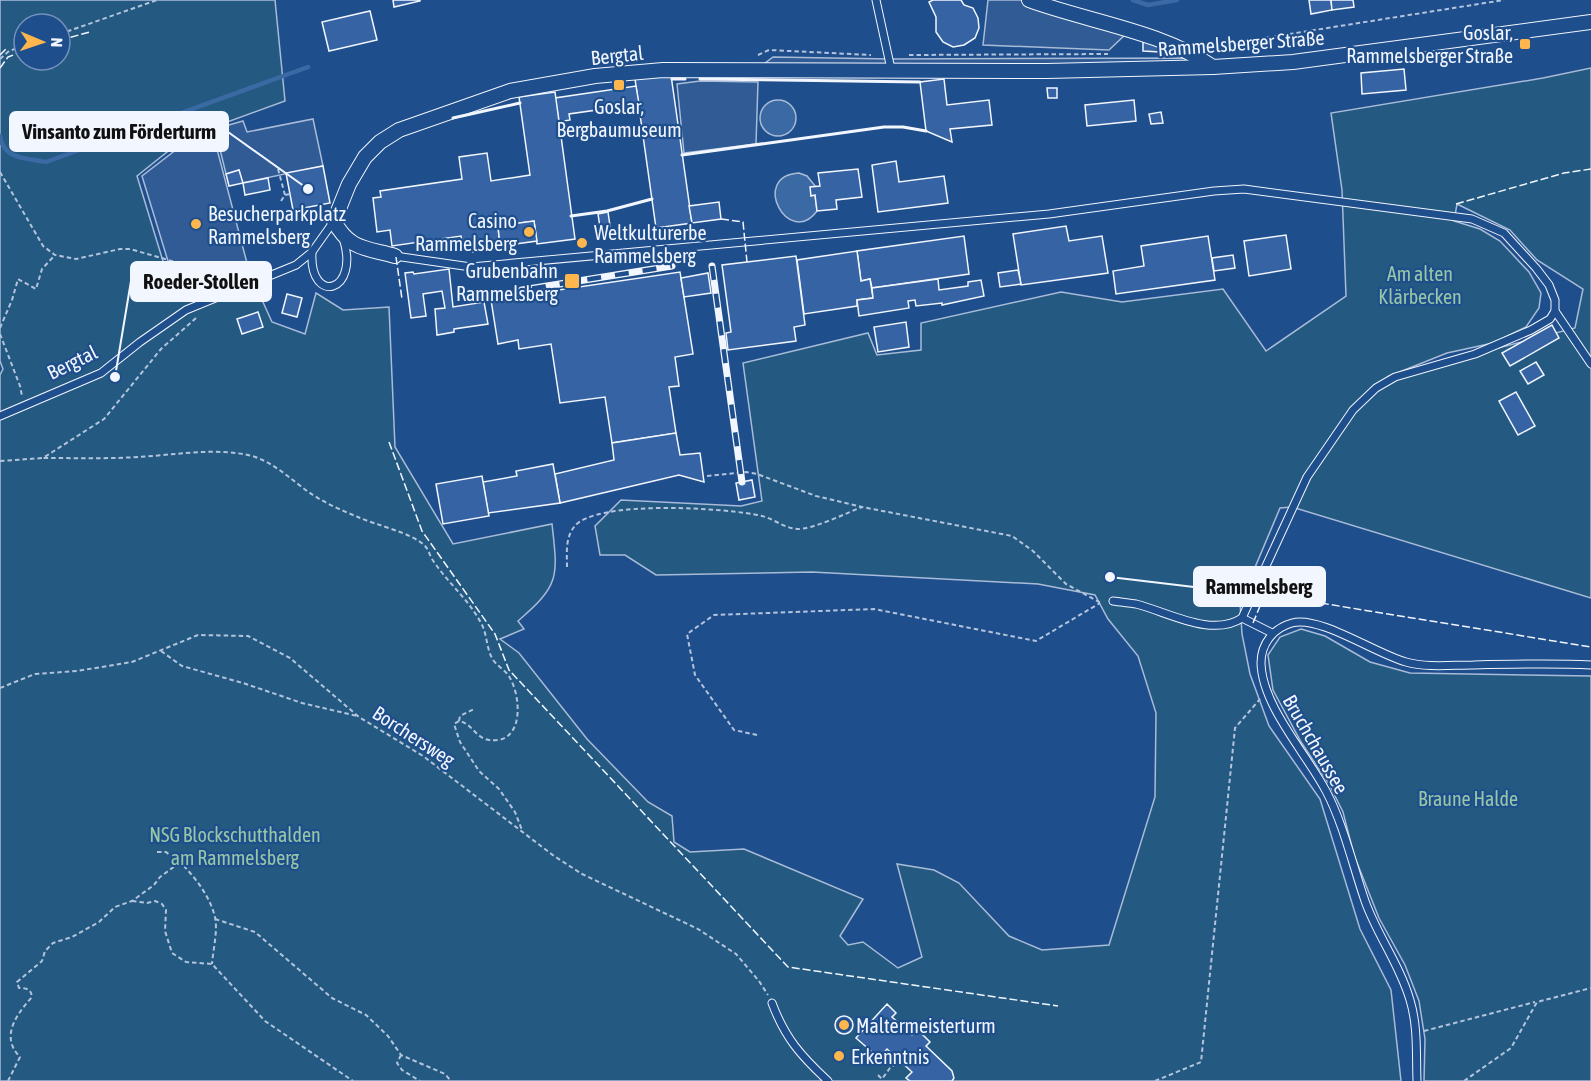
<svg xmlns="http://www.w3.org/2000/svg" width="1591" height="1081" viewBox="0 0 1591 1081" font-family="'Asap Condensed',sans-serif">
<rect width="100%" height="100%" fill="#1f4e8c"/>
<g fill="#245a82" stroke="#a8bbd7" stroke-width="1.5" fill-rule="evenodd">
<path d="M0,0h275l10,101 -99,36 -49,39 29,95 53,24 34,-15 19,42 33,12 11,-41 27,17 46,-3 6,140 58,97 99,-20c6,53 8,61 -34,97l6,8 -24,10 19,14 68,86 61,63 24,14 2,26 16,10 54,-3 119,50 -23,37 8,9 15,-3 35,26 24,-11 -25,-93 37,6 25,13 50,53 33,14 67,-5 46,-148 1,-84 -18,-57 -30,-37 -13,-24 -57,-11 -226,-12 -156,3 -31,-20h-25l-5,-29 26,-26 120,6 21,-5 -19,-138 125,-30 9,22 44,-5v-27l140,-31 61,10 101,-13 43,62 80,-55 -4,-106 -11,-77 212,-35 48,-10v530l-299,-91 -12,1 -40,95 2,31 8,40 19,52 51,73 40,130 31,61 10,91h-1401v-706l3,-6 -3,-8zM24,24h36v36h-36zM1457,204l53,26 27,30 46,29 -8,39 -188,49 60,-24 46,-10 33,-16 13,-19 2,-15 -12,-21 -29,-31 -20,-12 -26,-8z"/>
<path d="M1301,629l24,7 45,26 40,11 181,3v405h-167l1,-42 -6,-38 -14,-36 -26,-47 -25,-63 -11,-43 -14,-28 -28,-42 -28,-52 -5,-35 12,-18z"/>
</g>
<g fill="#305b95" stroke="#a8bbd7" stroke-width="1.5">
<path d="M988,0h41l100,31 -20,19 -126,-5z"/>
<path d="M773,57l117,2 310,-1 13,9 -458,4z"/>
<path d="M700,81l58,1 -2,62 -72,9 -7,-69z"/>
<path d="M313,119l10,47 -81,17 -3,-13 -13,4 -11,-45 28,-8 4,11z"/>
<path d="M213,134l39,148 -33,13 -48,-24 -29,-95 43,-33z"/>
</g>
<g fill="#3b69a3" stroke="#a8bbd7" stroke-width="1.5">
<circle cx="778" cy="118" r="18"/>
<path d="M799,173l8,3 9,11 -5,8h4l2,16c-28,38 -68,-35 -18,-38z"/>
</g>
<g fill="none" stroke-linecap="round" stroke-linejoin="round">
<g stroke="#3b69a3" stroke-width="4.5">
<path d="M1133,0l15,5 29,-5"/>
<path d="M0,136c4,24 26,22 46,26l262,-95"/>
</g>
</g>
<g fill="#3563a3" stroke="#f2f6ff" stroke-width="1.5">
<path d="M393,0h27v1l-26,6z"/>
<path d="M933,0h28l3,5 9,3 5,10 1,10 -4,10 -11,7 -11,2 -10,-5 -7,-10v-15l-7,-15z"/>
<path d="M1309,0h22l1,10 -21,4z"/>
<path d="M1331,0h22l1,7 -22,3z"/>
<path d="M370,11l7,29 -48,11 -7,-29z"/>
<path d="M1143,42l18,1 -1,9 -17,-1z"/>
<path d="M1404,69l2,21 -44,4 -1,-21z"/>
<path d="M671,75l21,148 -36,5 -21,-149z"/>
<path d="M944,79l3,26 42,-5 3,25 -42,4 2,13 -26,-11 -6,-49z"/>
<path d="M636,86l3,18 -70,10 1,6 -11,2 -4,-24z"/>
<path d="M1047,88h10v10h-9z"/>
<path d="M555,92l20,147 -38,5 -3,-23 -36,5 2,22 -27,4 -1,-11 -10,1 -1,-6 -69,10 -2,-16 -13,2 -4,-34 8,-1 -1,-6 82,-12 -3,-22 28,-4 4,28 39,-6 -11,-78z"/>
<path d="M1134,100l2,21 -49,5 -2,-21z"/>
<path d="M1161,112l2,11 -12,1 -2,-10z"/>
<path d="M896,161l3,21 45,-6 4,27 -70,9 -6,-47z"/>
<path d="M323,166l7,37 -37,7 -7,-37z"/>
<path d="M858,169l4,28 -26,3 1,9 -20,2 -2,-16 -4,1 -1,-9 10,-1 -2,-13z"/>
<path d="M239,170l4,13 -14,3 -3,-12z"/>
<path d="M268,178l2,12 -25,5 -2,-12z"/>
<path d="M719,202l2,17 -29,4 -3,-17z"/>
<path d="M608,212l2,14 -10,1 -2,-13z"/>
<path d="M534,221l3,20 -37,5 -2,-20z"/>
<path d="M1066,226l3,15 33,-5 6,37 -87,12 -8,-51z"/>
<path d="M1286,235l5,34 -42,7 -5,-35z"/>
<path d="M964,236l5,38 -97,14 -2,-9 -9,2 -4,-30z"/>
<path d="M1208,236l7,44 -99,14 -3,-23 31,-5 -3,-20z"/>
<path d="M857,251l4,30 9,-2 3,19 -16,2v6l-53,8 -7,-54z"/>
<path d="M1233,255l2,13 -21,3 -2,-13z"/>
<path d="M796,256l9,69 -11,2 2,14 -68,9 -2,-17 5,-1 -9,-67z"/>
<path d="M449,269l4,38 31,-5 4,22 -34,5v3l-17,3 -2,-26 10,-1 -3,-17 -19,3 3,22 -15,2 -6,-45 8,-1 1,2z"/>
<path d="M1018,270l3,14 -21,3 -2,-14z"/>
<path d="M680,272l13,82 -18,3 4,29 -10,1 7,46 -64,10 -7,-46 -45,6 -9,-59 -32,5 -1,-9 -20,4 -7,-44z"/>
<path d="M708,273l3,20 -27,4 -3,-19z"/>
<path d="M938,279l1,11 29,-4v-4l13,-2 3,16 -42,9v-2l-26,3 -1,-6 -7,1 1,7 -50,8 -2,-16 16,-2 -1,-10z"/>
<path d="M287,294l15,4 -5,19 -15,-4z"/>
<path d="M258,312l5,15 -21,7 -5,-15z"/>
<path d="M906,322l3,25 -31,5 -4,-25z"/>
<path d="M1552,325l7,13 -49,28 -8,-13z"/>
<path d="M1536,362l8,13 -16,9 -8,-13z"/>
<path d="M1516,392l19,34 -17,9 -19,-34z"/>
<path d="M676,433l4,22 20,-2 4,29 -25,-7 -119,28 -5,-29 59,-14 -2,-17z"/>
<path d="M553,464l7,39 -72,10 -5,-31 34,-6 -1,-5z"/>
<path d="M482,476l7,40 -46,8 -7,-40z"/>
<path d="M752,480l3,17 -16,3 -3,-17z"/>
<path d="M887,1004l9,9 -4,4 20,18 5,-6 13,13 -4,4 26,25 2,7 -2,3h-42l-4,-3 6,-6 -25,-23 -8,9 -23,-20z"/>
<circle cx="844" cy="1025" r="9"/>
</g>
<g fill="none" stroke-linecap="round" stroke-linejoin="round">
<defs>
<g id="service">
<path d="M876,0l15,69"/>
<path d="M312,252c-3,54 49,41 31,-14"/>
<path d="M395,256l76,11 578,-53 165,-23 30,-2 228,30 32,14 32,35 13,17 6,15v11l-5,8 -19,11 -56,24 -80,23 -19,11 -23,22 -46,67 -65,141c-30,20 -74,-6 -106,-14 -7,-1 -16,-2 -23,-3"/>
<path d="M1555,311l36,53"/>
<path d="M0,416l101,-43 39,-31 46,-32 110,-45 16,-13 22,-31"/>
<path d="M1242,618l30,15"/>
<path d="M772,1003c13,35 29,53 56,78"/>
<path d="M1417,1081c-1,-27 1,-55 -7,-81 -10,-35 -33,-65 -45,-99 -12,-35 -22,-78 -39,-110 -20,-38 -64,-85 -65,-128 0,-20 13,-35 31,-40 27,-8 84,31 114,39 21,6 46,3 67,3 40,-1 79,-2 118,0"/>
</g>
<g id="minor">
<path d="M1029,0c60,22 132,31 184,67"/>
<path d="M395,256c-28,-8 -46,-6 -61,-35l15,-37 16,-27 15,-15 19,-12 111,-39 85,-15 68,-6 384,1 166,-4 80,-5 298,-40"/>
</g>
</defs>
<use href="#service" stroke="#f2f6ff" stroke-width="9"/>
<use href="#minor" stroke="#f2f6ff" stroke-width="16"/>
<g stroke="#b3c4dc" stroke-width="2" stroke-dasharray="4.5 3" stroke-linecap="butt">
<path d="M60,34l97,-34"/>
<path d="M1208,49l12,-4 284,-45"/>
<path d="M758,55l11,-5 102,5"/>
<path d="M909,55l199,-1"/>
<path d="M0,59l9,-8 15,-5"/>
<path d="M278,169l7,26"/>
<path d="M0,172l43,74 12,9 21,4 44,-10h10l56,16"/>
<path d="M281,201l4,-6 5,-1"/>
<path d="M196,318l-35,31 -57,70 -61,39c32,0 63,1 95,-1 37,-2 78,-10 114,-1 24,7 41,26 61,39 14,9 30,16 45,22 17,8 55,16 67,29 4,4 5,11 9,16 15,22 38,41 49,65 4,10 4,22 9,31 4,8 14,12 18,20 10,17 14,58 -12,62 -23,3 -23,-16 -39,-19l-5,3 6,18 19,29 20,18 16,23 7,18"/>
<path d="M0,328l12,-28 6,-21 18,10 6,-20 13,-14"/>
<path d="M0,334l20,52 2,10"/>
<path d="M0,461l43,-3"/>
<path d="M707,476l39,-4 11,2 59,22 46,11 150,29 21,15 33,33 35,19"/>
<path d="M567,567c0,-14 -2,-28 7,-40 20,-28 156,-19 188,-11 12,3 22,12 35,13 14,1 50,-16 65,-22"/>
<path d="M161,651l21,15 61,17 59,20 55,13"/>
<path d="M0,688l35,-14 42,-3 55,-9 66,-27 50,1 42,22 69,59 64,39 131,100 28,18 116,55 38,25 23,27 9,14"/>
<path d="M459,721l1,-5 14,-7"/>
<path d="M757,735l-23,-5 -39,-55 -8,-41 27,-19 160,-6 162,32 64,-38"/>
<path d="M157,852h9l9,7v7"/>
<path d="M132,901l15,2 8,-2 7,3 4,6 -1,21 7,22 14,9 26,2 53,57 88,60"/>
<path d="M215,919l40,13 77,66 34,17 22,21 13,19 44,19 6,7"/>
<path d="M1424,1031l111,-29"/>
<path d="M401,1055l-4,8 5,7 18,11"/>
<path d="M878,1075l4,4 8,-11 10,-7"/>
<path d="M8,1081l12,-24c-20,-20 -4,-42 12,-60 -1,-8 -5,-9 -13,-9l-2,-6 25,-21 3,-10 8,-8 19,-6 27,-15 16,-15 17,-6 22,-16 6,-8 15,-11 8,-1c14,15 27,32 32,52 3,14 -2,33 -3,47"/>
<path d="M1155,1081l46,-19 34,-334 25,-29"/>
<path d="M1464,1081l47,-33 26,-46 54,-14"/>
</g>
<use href="#service" stroke="#1f4e8c" stroke-width="7"/>
<use href="#minor" stroke="#1f4e8c" stroke-width="14"/>
<defs>
<g id="rail">
<path d="M712,266l30,216"/>
<path d="M506,298l16,-8 150,-24"/>
</g>
</defs>
<use href="#rail" stroke="#f2f6ff" stroke-width="7"/>
<use href="#rail" stroke="#1f4e8c" stroke-width="4.5" stroke-dasharray="14" stroke-linecap="butt"/>
<g stroke="#f2f6ff" stroke-width="1.5" stroke-dasharray="8 3" stroke-linecap="butt">
<path d="M60,40l30,-8"/>
<path d="M0,55l6,-6"/>
<path d="M0,68l8,-11 16,-6"/>
<path d="M1456,204l108,-31 27,-4"/>
<path d="M721,219l22,3 4,40"/>
<path d="M396,257l6,42"/>
<path d="M389,442l33,89 73,103 14,36 279,297 270,39"/>
<path d="M1253,623l12,-29 326,53"/>
</g>
<g stroke="#f2f6ff" stroke-width="3">
<path d="M672,79h13"/>
<path d="M700,79l220,3"/>
<path d="M453,118l67,-15"/>
<path d="M682,155l202,-28h19l23,4"/>
<path d="M571,216l36,-5 45,-12"/>
</g>
</g>
<g fill="#ffb74d" stroke="#1f4e8c" stroke-width="2">
<rect x="1519" y="38" width="12" height="12" rx="3"/>
<rect x="613" y="79" width="12" height="12" rx="3"/>
<circle cx="196" cy="224" r="6"/>
<circle cx="529" cy="232" r="6"/>
<circle cx="582" cy="243" r="6"/>
<rect x="564" y="273" width="16" height="16" rx="3"/>
<circle cx="844" cy="1025" r="6"/>
<circle cx="839" cy="1056" r="6"/>
</g>
<g text-anchor="middle" dominant-baseline="central" stroke-width="4.5" stroke-linejoin="round" paint-order="stroke">
<g font-size="20" fill="#f2f6ff" stroke="#1f4e8c" text-anchor="start">
<text x="1513" y="32" text-anchor="end">Goslar,<tspan x="1513" dy="23">Rammelsberger Straße</tspan></text>
<text x="619" y="106" text-anchor="middle">Goslar,<tspan x="619" dy="23">Bergbaumuseum</tspan></text>
<text x="208" y="213">Besucherparkplatz<tspan x="208" dy="23">Rammelsberg</tspan></text>
<text x="517" y="220" text-anchor="end">Casino<tspan x="517" dy="23">Rammelsberg</tspan></text>
<text x="594" y="232">Weltkulturerbe<tspan x="594" dy="23">Rammelsberg</tspan></text>
<text x="558" y="270" text-anchor="end">Grubenbahn<tspan x="558" dy="23">Rammelsberg</tspan></text>
<text x="856" y="1025">Maltermeisterturm</text>
<text x="851" y="1056">Erkenntnis</text>
</g>
<g font-size="20" fill="#f2f6ff" stroke="#1f4e8c">
<text transform="translate(1241 43) rotate(-4)">Rammelsberger Straße</text>
<text transform="translate(617 55) rotate(-6)">Bergtal</text>
<text transform="translate(72 362) rotate(-26)">Bergtal</text>
<text transform="translate(414 736) rotate(33)">Borchersweg</text>
<text transform="translate(1316 744) rotate(60)">Bruchchaussee</text>
</g>
<g font-size="20" fill="#97c8a6" stroke="#1f4e8c">
<text x="1420" y="273">Am alten<tspan x="1420" dy="23">Klärbecken</tspan></text>
<text x="1468" y="798">Braune Halde</text>
<text x="235" y="834">NSG Blockschutthalden<tspan x="235" dy="23">am Rammelsberg</tspan></text>
</g>
</g>
<path fill="none" stroke="#f2f6ff" stroke-width="2" d="M308 189L228 132M115 377L131 281M1110 577L1194 587"/>
<g fill="#f2f6ff" stroke="#1f4e8c" stroke-width="2">
<circle cx="308" cy="189" r="6"/>
<circle cx="115" cy="377" r="6"/>
<circle cx="1110" cy="577" r="6"/>
</g>
<g fill="#f2f6ff" stroke="#f2f6ff" stroke-width="2">
<rect x="10" y="112" width="218" height="39" rx="6"/>
<rect x="131" y="262" width="140" height="39" rx="6"/>
<rect x="1194" y="567" width="131" height="39" rx="6"/>
</g>
<g font-size="21" text-anchor="middle" font-weight="bold" fill="#111">
<text x="119" y="139">Vinsanto zum Förderturm</text>
<text x="201" y="289">Roeder-Stollen</text>
<text x="1259" y="594">Rammelsberg</text>
</g>
<g transform="translate(42 42) rotate(92)"><circle r="28" fill="#1f4e8c" stroke="#7391ba" stroke-width="1.5"/>
<path d="M0-4.5L10 22L0 15L-10 22Z" fill="#ffb74d"/>
<text y="-9" font-size="16" font-weight="bold" text-anchor="middle" fill="#f2f6ff">N</text>
</g>
</svg>
